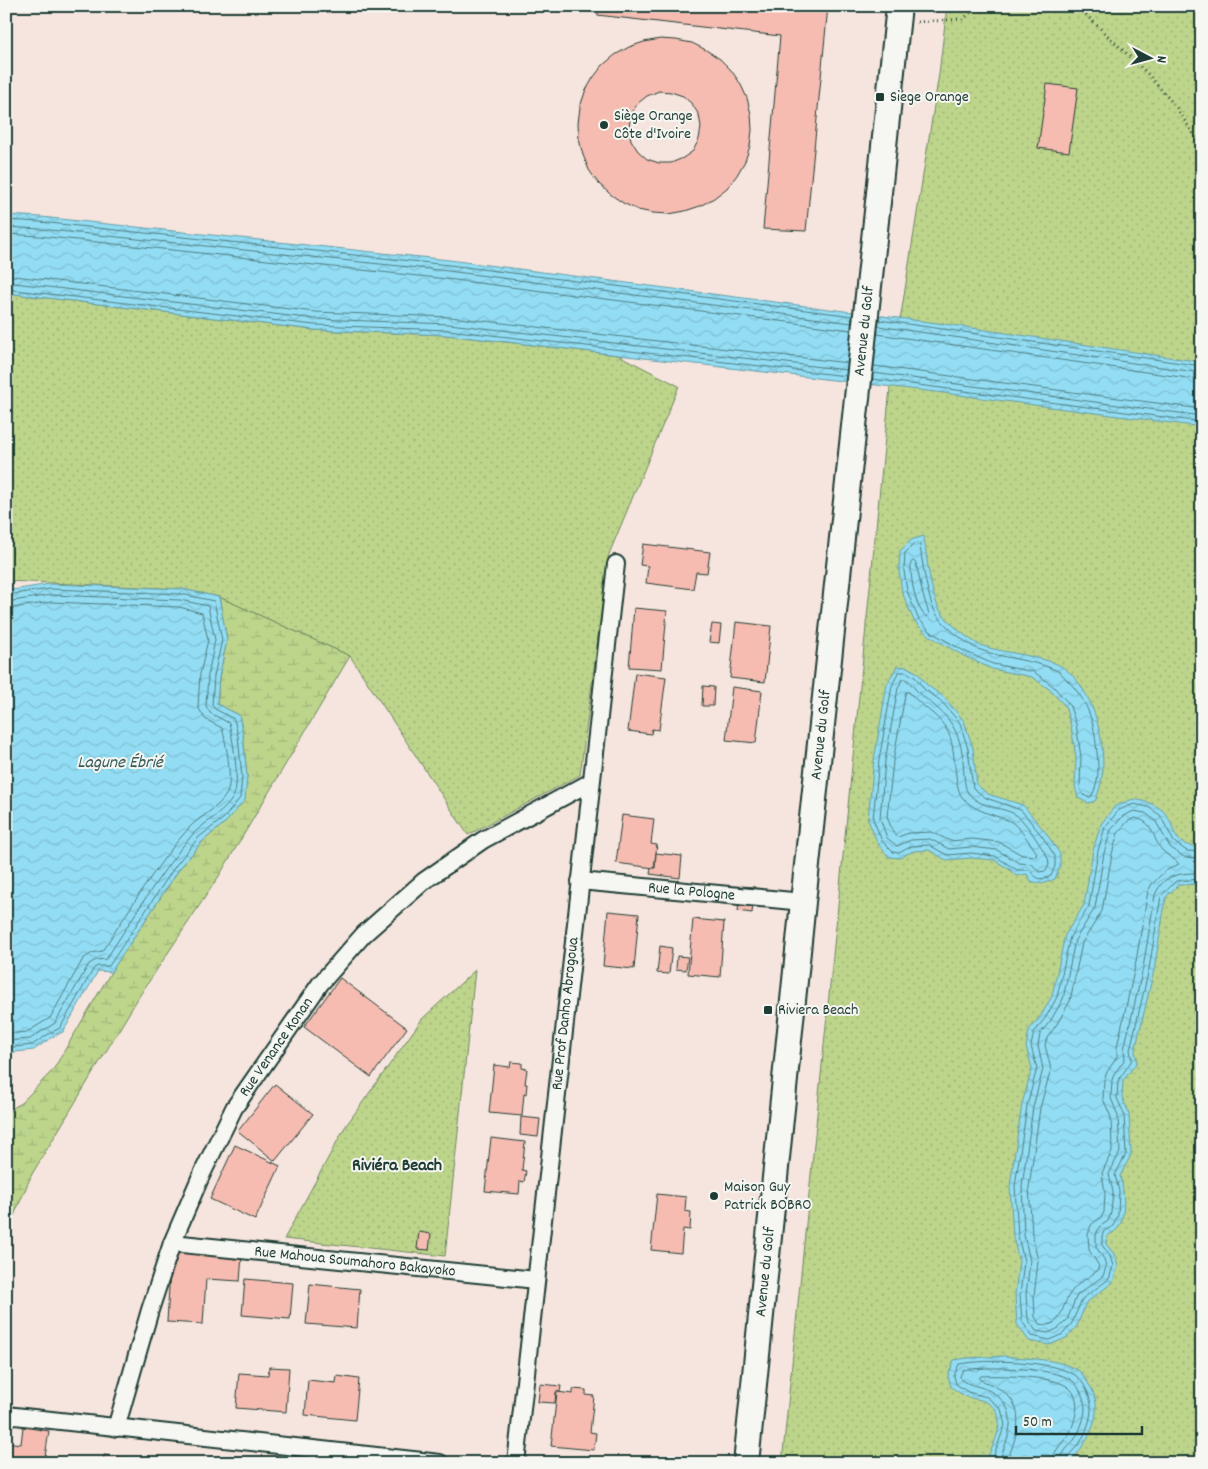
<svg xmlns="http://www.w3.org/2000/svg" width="1208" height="1469" viewBox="0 0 1208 1469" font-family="Dekko,sans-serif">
<defs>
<pattern id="grass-dots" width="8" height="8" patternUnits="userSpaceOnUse" patternTransform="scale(1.25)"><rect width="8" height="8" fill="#bdd48b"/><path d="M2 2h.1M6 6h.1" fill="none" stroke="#a2b779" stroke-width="1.8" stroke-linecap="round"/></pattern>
<pattern id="wetland-marsh" width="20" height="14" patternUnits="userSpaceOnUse" patternTransform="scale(1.25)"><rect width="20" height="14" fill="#bdd48b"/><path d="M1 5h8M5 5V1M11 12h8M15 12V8" fill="none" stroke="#a2b779"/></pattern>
<pattern id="water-waves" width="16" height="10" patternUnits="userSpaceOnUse" patternTransform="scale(1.25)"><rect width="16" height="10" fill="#93ddf4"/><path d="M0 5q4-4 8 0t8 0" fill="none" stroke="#7ebfd2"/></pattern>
</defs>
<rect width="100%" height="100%" fill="#f6e5de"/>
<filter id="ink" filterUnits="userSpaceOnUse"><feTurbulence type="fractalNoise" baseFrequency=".02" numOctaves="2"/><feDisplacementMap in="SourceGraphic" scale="10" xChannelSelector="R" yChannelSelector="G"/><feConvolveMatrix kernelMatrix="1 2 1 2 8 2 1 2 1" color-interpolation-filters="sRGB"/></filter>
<g filter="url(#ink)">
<g fill="url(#grass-dots)" stroke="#6e8860">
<path d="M947,6h255v1457h-420l109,-1085 48,-304z"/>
<path d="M6,293l308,37 133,5 171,20 61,31 -70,168 -29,221 -112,60 -118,-179 -131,-59 -37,-8 -176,-8z"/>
<path d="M475,970l-30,286 -161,-17 61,-112 77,-108z"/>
</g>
<path fill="url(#wetland-marsh)" stroke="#6e8860" d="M219,597l131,59 -131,220 -79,119 -108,179 -26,60v-121l16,-11 31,-32 58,-98 69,-104 23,-27 24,-20 20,-44 -4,-42 -4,-20 -22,-11 2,-27 8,-37z"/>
<g fill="url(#water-waves)" stroke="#659da7">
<path d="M6,215l35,2 408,43 496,64 257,38v65l-266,-35 -489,-57 -133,-5 -308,-37z"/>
<path d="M924,536c2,17 7,65 18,77 7,10 27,27 38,32 13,5 30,7 44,10 10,2 28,6 37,11 22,14 34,43 39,68 4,22 5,46 -5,67l-7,2 -10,-5 -3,-12 1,-29 -5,-31 -6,-20 -16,-17 -17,-12 -40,-8 -30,-14 -34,-20 -14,-14 -12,-29 -3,-21 1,-20 11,-11z"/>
<path d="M50,584l132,5 37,8 8,43 -8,37 -2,27 22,11 4,20 4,42 -2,23 -18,21 -24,20 -23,27 -69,104 -13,-1 -35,61 -11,5 -18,13 -28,3v-462z"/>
<path d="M897,666l10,1 11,6 9,12 17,12 20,24 9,27 4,37 11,9 35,11 23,28 14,21v13l-5,12 -13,5 -11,-3 -4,-7 -11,2 -7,-7 -15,-9 -23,-2 -25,2 -17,-10 -16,1 -13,7 -11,-1 -11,-13 -10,-24 6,-60 13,-76z"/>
<path d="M1133,799c11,2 20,4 29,11 18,17 4,36 40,37v37l-24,1 -12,12 -12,73 -19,81 2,11 -14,19 -1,16 7,16 2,42 -11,21c4,13 7,42 -3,53 -2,3 -7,5 -10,7l-1,8 8,10 4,12 -5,16 -27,21 -9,23 -11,12 -17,7 -20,-4 -12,-17 -2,-29 4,-34 -6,-24 -3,-51 12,-82 10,-36 -6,-21 3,-17 13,-16 10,-18 13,-61 19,-30 9,-55 8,-26 14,-18z"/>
<path d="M1004,1356c24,3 54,2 75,15 4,3 6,8 9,12 20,28 0,58 -18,80h-85c9,-20 27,-50 -1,-62 -5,-2 -11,-2 -16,-4 -6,-2 -11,-6 -17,-10l-3,-11 6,-16 14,-2z"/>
</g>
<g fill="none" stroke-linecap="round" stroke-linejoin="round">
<g stroke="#4d7d81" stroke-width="1">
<path d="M6,220l34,2 409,43 404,51"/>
<path d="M6,227l34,2 408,42 404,52"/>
<path d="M6,234l33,2 408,43 404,51"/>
<path d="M6,275l309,37 135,5 398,46"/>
<path d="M6,282l309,37 134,5 398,46"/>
<path d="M6,289l308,36 134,5 398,46"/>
<path d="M879,320l323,46"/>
<path d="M878,326l324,47"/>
<path d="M877,334l325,46"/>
<path d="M874,366l328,43"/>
<path d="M873,373l329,43"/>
<path d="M872,379l330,43"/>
<path d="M918,543l2,2c2,16 8,58 17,70 7,10 30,30 41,34 25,10 53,10 78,21 4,2 8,6 11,10 18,17 27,40 29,64 2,18 5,37 -5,53h-4l-5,-3 -2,-8 1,-29 -5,-33 -7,-20 -16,-18 -19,-14 -41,-8 -29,-13 -33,-19 -13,-14 -11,-27 -3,-20 1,-18 9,-9z"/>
<path d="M913,561l3,2 7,32 6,19 -2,3c-12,-7 -17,-41 -16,-54z"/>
<path d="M6,595l44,-6 131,5 33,7 8,39 -8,36 -2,29 3,4 19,10 4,17 4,41 -2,21 -16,20 -25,19 -23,28 -67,101h-11l-4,2 -34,60 -10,5 -18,12 -26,3"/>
<path d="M6,602l45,-7 129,5 28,6 7,34 -7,35 -2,31 4,7 19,10c4,16 11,58 5,72 -6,16 -30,27 -41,39 -33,38 -59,83 -87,125l-10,1 -7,4 -34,59 -25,16 -24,2"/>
<path d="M6,609l45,-7 128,5 23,6 6,27 -8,34 -2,33 7,12 17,9c4,14 11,52 5,65 -8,16 -28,23 -39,36 -33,37 -58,81 -86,122l-10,2 -9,6 -33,59 -23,14 -21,2"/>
<path d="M899,672h7l9,5 9,12 17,12 19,22 8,26 5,39 13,10 35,12 21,26 13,20v10l-4,10c-13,5 -13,3 -22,-6h-12l-22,-14 -24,-3 -24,2 -18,-10 -17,1 -13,7 -6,-1 -11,-11 -9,-22 6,-59 13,-74z"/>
<path d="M905,679c7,4 10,11 16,16 23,18 35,27 41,57 2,9 1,34 6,41 13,16 34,13 48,22 9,5 26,33 32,43l1,7 -3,6 -7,1 -7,-8 -13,-1 -22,-13 -26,-3 -22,2 -19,-10 -19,1 -14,6 -10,-8 -7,-20 5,-57 13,-73 4,-8z"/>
<path d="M906,692h3c11,14 29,22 38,38 10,17 6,55 15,67 9,11 24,16 37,20 4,2 11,3 14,6 9,8 17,20 24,30l-1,3 -14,-1 -23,-13 -27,-3 -22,2 -18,-9 -23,1 -11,4 -4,-3 -7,-17 6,-55z"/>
<path d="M1135,818c21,4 16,21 28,33 5,5 12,8 16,13l-14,7 -13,13 -4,7 -13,76 -18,80v10l-10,15 -3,8 -1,19 8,18 1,34 -10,22 3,20 -1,19 -2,4 -11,9 -3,10 1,15 10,16 -2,5c-8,6 -19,12 -25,20 -11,12 -9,39 -32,33l-5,-7 -1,-21 4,-35 -6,-27 -3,-47 11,-79 11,-39 -6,-24 2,-7 10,-14 13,-23 12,-58 20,-32 10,-57 6,-21 9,-11z"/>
<path d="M1202,852l-15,-1 -13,-9 -14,-27 -12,-8 -14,-3 -15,6 -14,17 -7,24 -9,55 -19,31 -13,60 -11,20 -12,15 -3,14 6,22 -10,38 -12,80 3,50 6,25 -4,34 2,26 10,15 17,4 14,-6 9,-11 10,-24 27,-20 4,-13 -3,-10 -8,-11v-9l2,-5 9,-5 5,-11 1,-24 -4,-16 11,-21 -2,-40 -7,-16 1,-17 14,-21 -2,-10 19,-81 12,-73 15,-15 26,-2"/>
<path d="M1202,858l-18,-1 -14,-10 -15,-27 -10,-7 -11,-2 -11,5 -12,14 -7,23 -9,55 -20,32 -12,59 -12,21 -11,14 -2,12 5,23 -10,38 -11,79 2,49 6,26 -4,34 2,24 8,12 12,2 11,-5 8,-8 10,-25 26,-19 3,-9 -2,-8 -8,-12v-12l3,-8 9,-6 3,-8 2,-21 -4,-18 11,-22 -2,-36 -7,-18 1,-18 2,-6 11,-15 -1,-10 19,-81 12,-73c9,-22 26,-22 47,-22"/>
<path d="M991,1463l14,-38 -4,-16 -14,-12 -19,-5 -12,-8 -2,-8 5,-12c29,-5 91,-4 116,11 9,6 17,23 16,34 0,10 -5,23 -10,32 -5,8 -14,13 -15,22"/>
<path d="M998,1463c11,-26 24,-54 -8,-72 -9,-5 -19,-5 -29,-11l-1,-4 3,-6c23,-4 92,-3 110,11 6,5 12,19 12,27 0,9 -5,22 -9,29 -5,9 -16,15 -16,26"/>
<path d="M1006,1463c17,-40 21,-67 -26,-83l-1,-2 2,-2c18,-1 73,0 87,11 14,11 8,30 3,43 -5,12 -18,18 -19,33"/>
</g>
</g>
<g fill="#f7bcb1" stroke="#1f3d34" fill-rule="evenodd">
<path d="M602,6h226l-22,225 -43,-2 17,-193 -183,-21z"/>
<path d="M660,39l16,1 16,3 14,7 14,9 11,11 9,13 7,15 4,16 1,16 -2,16 -5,15 -8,14 -10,13 -13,10 -14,8 -15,5 -16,3 -16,-1 -15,-3 -15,-7 -13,-9 -12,-11 -9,-13 -6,-15 -4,-16 -1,-16 2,-16 5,-15 8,-14 10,-13 12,-10 14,-8 15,-5zM659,91l12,1 12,4 9,8 7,11 2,12 -2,12 -6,12 -10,7 -12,5h-12l-12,-4 -9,-8 -7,-11 -2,-13 2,-12 6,-11 10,-8z"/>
<path d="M1047,84l31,4 -9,64 -31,-4z"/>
<path d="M643,544l67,8 -3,21 -11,-1 -3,17 -47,-6 2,-17 -8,-1z"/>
<path d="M634,608l33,3 -5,58 -33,-2z"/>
<path d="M736,622l35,4 -6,56 -35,-4z"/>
<path d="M712,624l9,1 -2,18 -10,-1z"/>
<path d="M635,673l31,4 -7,53 -7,-1 -1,5 -23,-3z"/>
<path d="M703,686l11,1 -1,19h-11z"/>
<path d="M732,687l30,4 -6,52 -30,-3z"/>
<path d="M622,815l32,4 -3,25 6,1 -3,23 -38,-5z"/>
<path d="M656,853l26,3 -2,22 -30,-4 1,-6h4z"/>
<path d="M741,886l14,1 -3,26 -14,-2z"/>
<path d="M608,911l31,3 -5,55 -31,-3z"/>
<path d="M693,919l31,3 -4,55 -32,-3z"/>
<path d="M660,946l12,2 -3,26 -12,-1z"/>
<path d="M677,956l11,1 -2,13 -10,-1z"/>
<path d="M340,978l67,50 -36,49 -67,-50z"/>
<path d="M511,1062l11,1v5l5,1 -2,15h2l-1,10 -2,-1 -2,23 -33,-3 5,-48 16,2z"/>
<path d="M275,1084l38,30 -38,47 -37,-30z"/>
<path d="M521,1117l19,2 -2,18 -18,-2z"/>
<path d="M491,1138l34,4 -3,28 4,1 -2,11 -4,-1 -1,13 -34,-3z"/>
<path d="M235,1145l45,21 -25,54 -45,-21z"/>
<path d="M657,1194l29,3 -1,14 6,1 -1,18 -7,-1 -2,24 -30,-3z"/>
<path d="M419,1232l12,2 -2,16 -12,-1z"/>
<path d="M171,1252l71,4 -2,25 -34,-2 -3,45 -36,-2z"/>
<path d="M245,1279l48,4 -3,36 -48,-4z"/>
<path d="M310,1284l50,5 -3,39 -51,-4z"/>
<path d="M269,1367l20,1 -3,44 -50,-4 3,-35 29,2z"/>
<path d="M337,1376l22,3 -4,41 -50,-5 3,-35 28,3z"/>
<path d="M540,1384l21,2 -1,6h-4l-1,11 -17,-1z"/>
<path d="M573,1389l13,1v5l8,1 -4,36 6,1 -2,17 -43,-4 6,-54 16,2z"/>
<path d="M23,1427l26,4 -5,32h-38v-21l15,2z"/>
<path d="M104,1455l53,6v2h-54z"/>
</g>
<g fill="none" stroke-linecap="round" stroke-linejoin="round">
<defs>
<g id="street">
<path id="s1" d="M580,881l223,21"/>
<path id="s2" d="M172,1243l364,37"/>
<path d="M6,1415l434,48"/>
<path id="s3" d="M116,1428l34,-118 22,-67 28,-65 34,-70 86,-124 44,-50 60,-53 59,-41 106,-57"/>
<path id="s4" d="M516,1463c34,-300 64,-600 100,-899"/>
</g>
<g id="secondary">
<path id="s5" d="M746,1463l57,-561 96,-896"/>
</g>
</defs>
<use href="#street" stroke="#1f3d34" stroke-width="20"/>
<use href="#secondary" stroke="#1f3d34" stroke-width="28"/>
<g stroke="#1f3d34" stroke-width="3" stroke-dasharray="1 4" stroke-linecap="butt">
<path d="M1068,6l16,7 63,60 29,34 26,40"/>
<path d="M917,22l46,-3 15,-13"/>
</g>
<use href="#street" stroke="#f6f6f2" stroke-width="16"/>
<use href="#secondary" stroke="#f6f6f2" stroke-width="24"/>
</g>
</g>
<g fill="#1f3d34" stroke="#f6f6f2" stroke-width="2">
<rect x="875" y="92" width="10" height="10" rx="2.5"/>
<circle cx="604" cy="125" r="5"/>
<rect x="763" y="1005" width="10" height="10" rx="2.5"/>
<circle cx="714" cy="1196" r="5"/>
</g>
<g text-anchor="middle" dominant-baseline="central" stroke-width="4" stroke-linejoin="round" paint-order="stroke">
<g font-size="16" fill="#1f3d34" stroke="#f6f6f2" text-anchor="start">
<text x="890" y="97">Siege Orange</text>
<text x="614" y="116">Siège Orange<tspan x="614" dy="18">Côte d'Ivoire</tspan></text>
<text x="778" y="1010">Riviera Beach</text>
<text x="724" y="1187">Maison Guy<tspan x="724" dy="18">Patrick BOBRO</tspan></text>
</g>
<g font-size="16" fill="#1f3d34" stroke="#f6f6f2">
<text stroke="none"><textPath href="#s5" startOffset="1138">Avenue du Golf</textPath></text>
<text stroke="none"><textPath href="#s5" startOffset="732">Avenue du Golf</textPath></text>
<text stroke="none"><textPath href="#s1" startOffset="112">Rue la Pologne</textPath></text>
<text stroke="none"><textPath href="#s4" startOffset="452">Rue Prof Danho Abrogoua</textPath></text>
<text stroke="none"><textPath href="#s3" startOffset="416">Rue Venance Konan</textPath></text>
<text stroke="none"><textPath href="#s2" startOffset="184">Rue Mahoua Soumahoro Bakayoko</textPath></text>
<text stroke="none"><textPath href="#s5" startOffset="192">Avenue du Golf</textPath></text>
</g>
<g font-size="18" font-style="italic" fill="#365d5a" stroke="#f6f6f2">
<text x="120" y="763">Lagune Ébrié</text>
</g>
<g font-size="18" font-weight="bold" fill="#1f3d34" stroke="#f6f6f2">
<text x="397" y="1166">Riviéra Beach</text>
</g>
</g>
<rect width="1208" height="1469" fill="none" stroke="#f6f6f2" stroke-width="25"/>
<rect x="12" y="12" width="1183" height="1444" fill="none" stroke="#1f3d34" stroke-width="2" filter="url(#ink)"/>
<g transform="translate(1150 58) rotate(96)" stroke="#f6f6f2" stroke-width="4" paint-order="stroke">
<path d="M0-4L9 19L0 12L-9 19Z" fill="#1f3d34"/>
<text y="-8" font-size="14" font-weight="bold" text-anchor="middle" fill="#1f3d34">N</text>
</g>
<path d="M1016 1426v8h126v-8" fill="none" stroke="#1f3d34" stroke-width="2.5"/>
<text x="1023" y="1426" font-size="15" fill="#1f3d34" stroke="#f6f6f2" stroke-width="4" paint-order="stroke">50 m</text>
</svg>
